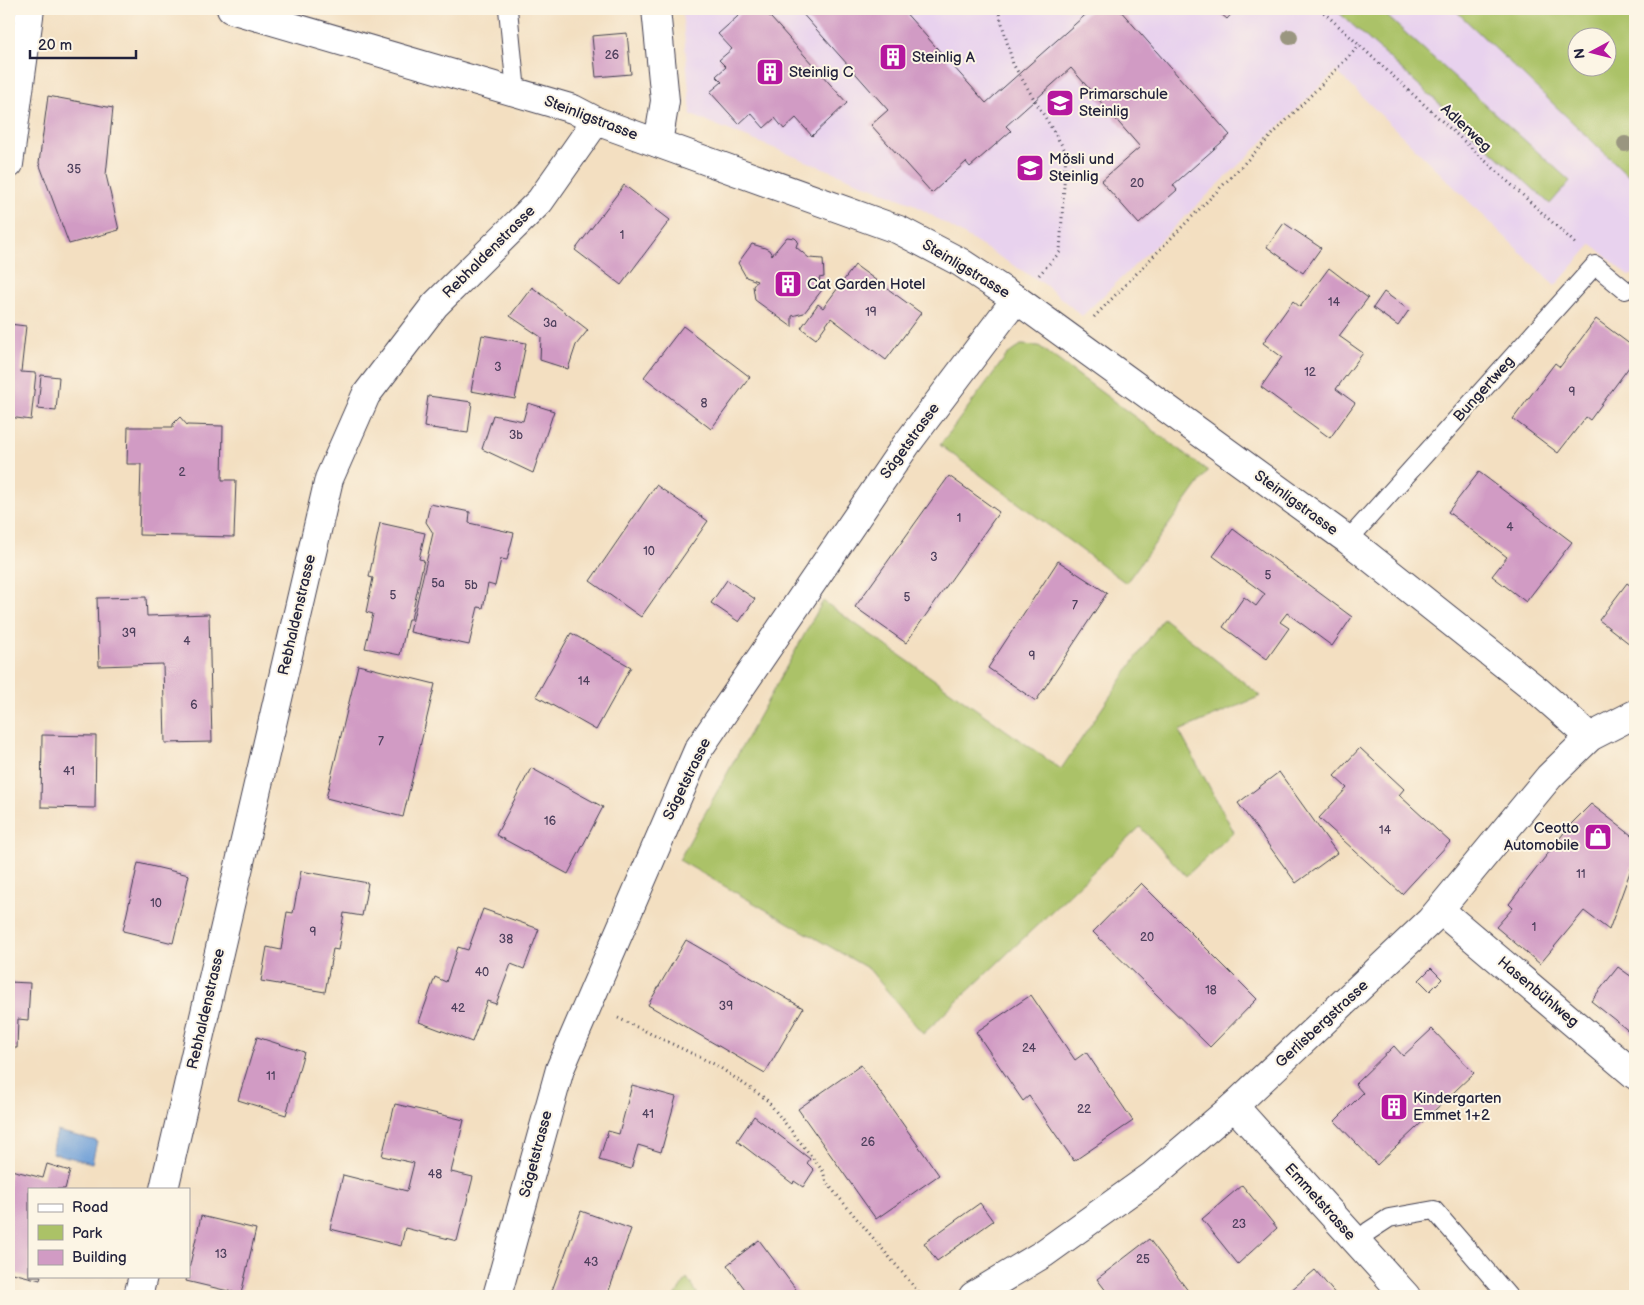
<svg xmlns="http://www.w3.org/2000/svg" width="1644" height="1305" viewBox="0 0 1644 1305" font-family="'Balsamiq Sans',sans-serif">
<rect width="100%" height="100%" fill="#fcf5e5"/>
<filter id="ink" filterUnits="userSpaceOnUse"><feTurbulence type="fractalNoise" baseFrequency=".02" numOctaves="2"/><feDisplacementMap in="SourceGraphic" scale="10" xChannelSelector="R" yChannelSelector="G"/><feConvolveMatrix kernelMatrix="1 2 1 2 8 2 1 2 1" color-interpolation-filters="sRGB"/></filter>
<filter id="wash" filterUnits="userSpaceOnUse"><feTurbulence type="fractalNoise" baseFrequency=".0096" numOctaves="4" result="noise"/><feDisplacementMap in="SourceGraphic" scale="20" xChannelSelector="R" yChannelSelector="G"/><feGaussianBlur stdDeviation="1.12" result="paint"/><feColorMatrix in="noise" values="0 0 0 0 0 0 0 0 0 0 0 0 0 0 0 0 0 1.4 0 .05"/><feComposite in="paint" operator="in"/></filter>
<g filter="url(#wash)">
<rect width="100%" height="100%" fill="#f3dfc1"/>
<path fill="#e8d2ee" fill-rule="evenodd" d="M682,9h953v264l-6,3 -37,-32 -37,42 -219,-215 -254,245 -38,-32 -131,-80 -222,-89zM1576,38h30v30h-30z"/>
<g fill="#abc267" stroke="#667251" fill-rule="evenodd">
<path d="M1335,9h44l191,172 -20,23z"/>
<path d="M1454,9h181v173zM1576,38h30v30h-30z"/>
<path d="M1021,345l18,1 169,125 -82,112 -186,-138 67,-90z"/>
<path d="M823,601l238,168 102,-151 98,78 -82,35 55,101 -48,44 -46,-49 -217,207 -54,-65 -190,-109z"/>
<path d="M687,1278l12,18h-24z"/>
</g>
<path fill="#6d9ed7" stroke="#486089" d="M57,1131l40,10 -5,22 -40,-10z"/>
<g id="blocks">
<g fill="#d19bc4">
<path d="M746,9h17l84,94 -35,33 -16,-18 -12,11 -9,-11 -11,10 -13,-15 -12,11 -29,-32 12,-10 -6,-6 10,-9 -7,-7 13,-11 -14,-15z"/>
<path d="M803,9h99l84,94 106,-94h27l111,126 -57,50 4,5 -38,34 -38,-43 39,-34 -69,-79 -65,58 5,5 -41,36 -4,-5 -34,31 -61,-68 17,-15 -88,-99z"/>
<path d="M1215,9h21l-9,10z"/>
<path d="M627,33l4,41 -35,3 -4,-41z"/>
<path d="M48,96l65,12 -7,67 13,55 -50,14 -30,-81z"/>
<path d="M624,185l46,35 -49,65 -46,-35z"/>
<path d="M1284,223l37,25 -18,25 -36,-26z"/>
<path d="M787,237l8,1 3,3 -2,6 13,11 14,1 1,18 -5,1 3,12 -18,23 -12,3v11l-37,-27 -2,-14 4,-5 -11,-4 -8,-14 14,-19 13,4 4,2 3,5z"/>
<path d="M855,265l66,48 -35,47 -55,-42 -15,21 -15,-11 17,-24 5,4z"/>
<path d="M1329,268l39,30 -29,38 24,17 -27,36 19,14 -25,35 -69,-51 21,-30 -19,-14 30,-42 7,6z"/>
<path d="M532,287l56,43 -12,15 -8,24 -28,-9 1,-23 -31,-21z"/>
<path d="M1384,292l25,18 -11,16 -25,-18z"/>
<path d="M1596,319l39,29v11l-45,61 -4,-3 -28,36 -45,-34 42,-56 5,4z"/>
<path d="M9,324l17,2 -5,46 15,1 -5,47 -22,-3z"/>
<path d="M683,326l67,51 -39,52 -67,-52z"/>
<path d="M482,335l44,8 -11,56 -44,-8z"/>
<path d="M41,375l18,2 -3,34 -18,-2z"/>
<path d="M428,396l44,6 -4,31 -44,-6z"/>
<path d="M528,403l26,8 -21,62 -51,-24 11,-34 30,6z"/>
<path d="M180,417l7,8 36,1 -1,54h14l-2,57 -95,-2 2,-71h-14l1,-37h45v-3z"/>
<path d="M1479,472l93,70 -46,60 -34,-26 15,-19 -59,-45z"/>
<path d="M949,476l50,36 -93,131 -51,-36z"/>
<path d="M656,485l52,36 -67,96 -51,-36z"/>
<path d="M430,504l40,8 -1,11 45,10 -7,27 -6,-1 -6,27 -7,-2 -5,24 -5,-1 -9,38 -59,-13 23,-99 -7,-11z"/>
<path d="M380,523l45,10 -6,26 5,1 -13,59h-3l-8,36 -35,-7 8,-34 -7,-2 7,-34 -4,-1z"/>
<path d="M1233,529l119,88 -20,29 -45,-33 -7,9 9,6 -22,31 -44,-32 21,-30 12,9 9,-12 -52,-38z"/>
<path d="M1058,561l49,32 -71,108 -48,-33z"/>
<path d="M727,580l28,19 -16,23 -28,-19z"/>
<path d="M1627,583l8,6v59l-36,-28z"/>
<path d="M146,597l1,19 62,-2 3,128 -47,1 -2,-79 -64,2 -2,-68z"/>
<path d="M571,633l60,34 -35,63 -60,-34z"/>
<path d="M358,665l77,19 -32,133 -77,-19z"/>
<path d="M42,735l54,1 -1,72 -54,-1z"/>
<path d="M1360,748l44,41 -5,6 51,47 -48,52 -83,-76 28,-30 -13,-12z"/>
<path d="M531,768l72,39 -35,67 -72,-39z"/>
<path d="M1279,772l58,81 -41,30 -58,-80z"/>
<path d="M1591,804l44,34v20l-26,72 -25,-19 -44,53 -44,-37 17,-19 -4,-4 61,-79z"/>
<path d="M138,863l51,12 -16,68 -50,-12z"/>
<path d="M301,871l67,12 -6,33 -18,-3 -6,37 -5,-1 -8,43 -64,-11 6,-34 14,3 6,-38 6,1z"/>
<path d="M1141,883l116,116 -47,48 -117,-115z"/>
<path d="M483,909l56,20 -15,40 -13,-5 -15,40 -9,-3 -15,41 -53,-20 16,-45 11,5 12,-35 10,3z"/>
<path d="M686,940l117,68 -38,65 -117,-68z"/>
<path d="M1618,967l14,10 3,-4v63l-44,-35z"/>
<path d="M1431,968l11,11 -12,12 -11,-11z"/>
<path d="M9,982l21,1 -2,37 -10,-1 -1,29h-8z"/>
<path d="M1031,995l44,65 11,-8 47,69 -59,40 -45,-65 -6,5 -47,-69z"/>
<path d="M1432,1029l42,44 -97,92 -42,-44 28,-28 -8,-9 39,-38 9,10z"/>
<path d="M257,1037l47,15 -18,63 -48,-15z"/>
<path d="M861,1065l78,110 -63,44 -78,-110z"/>
<path d="M632,1085l44,12 -15,55 -23,-7 -7,24 -32,-9 9,-29 11,3z"/>
<path d="M395,1104l69,16 -13,52 22,5 -16,64 -52,-13 -4,18 -71,-17 13,-54 64,16 7,-28 -32,-7z"/>
<path d="M754,1116l56,43 -3,4 7,7 -11,17 -9,-6 -1,3 -56,-43z"/>
<path d="M47,1164l23,7 -5,18h-36v87h12l-1,4 -31,-8v-93l2,-9 32,8z"/>
<path d="M1242,1185l35,43 -39,36 -36,-45z"/>
<path d="M980,1203l13,18 -56,40 -13,-18z"/>
<path d="M581,1211l50,18 -24,67h-57z"/>
<path d="M201,1216l55,13 -15,65 -55,-13 1,-5h2v-7z"/>
<path d="M1149,1239l43,57h-82l-13,-17z"/>
<path d="M759,1240l42,56h-51l-23,-31z"/>
<path d="M1315,1270l22,26h-53z"/>
</g>
</g>
</g>
<g filter="url(#ink)">
<use href="#blocks" fill-opacity="0" stroke="#413e4f" stroke-width="1"/>
<g fill="none" stroke-linecap="round" stroke-linejoin="round">
<defs>
<g id="lane">
<path d="M508,9l8,83"/>
<path d="M1348,540l247,-275 30,25"/>
<path d="M1356,1242l13,-11 20,-13 45,-8 74,86"/>
</g>
<g id="street">
<path d="M231,9l342,100 23,12 303,109 61,32 56,37 332,241 190,151 52,46"/>
<path d="M656,9l9,92 -7,42"/>
<path d="M9,164l21,-155"/>
<path d="M1440,910l195,165"/>
<path d="M1234,1106l172,190"/>
<path d="M164,1189l165,-710 37,-84 69,-90 105,-104 56,-80"/>
<path d="M138,1296l5,-20"/>
<path d="M497,1296l63,-227 138,-319 208,-305 110,-146"/>
<path d="M973,1296l70,-42 109,-78 82,-70 196,-185 119,-144 41,-40 45,-23"/>
</g>
</defs>
<use href="#lane" stroke="#413e4f" stroke-width="20"/>
<use href="#street" stroke="#413e4f" stroke-width="30"/>
<g stroke="#413e4f" stroke-width="3" stroke-dasharray="1 4" stroke-linecap="butt">
<path d="M998,9l15,55 53,88 -6,100 -22,24"/>
<path d="M1320,9l257,236"/>
<path d="M1094,317l266,-272"/>
<path d="M618,1018l98,47 50,34 57,72 3,11 96,114"/>
</g>
<use href="#lane" stroke="#fff" stroke-width="18"/>
<use href="#street" stroke="#fff" stroke-width="28"/>
</g>
<g fill="#9a9680">
<circle cx="1290" cy="37" r="8"/>
<circle cx="1625" cy="144" r="8"/>
</g>
</g>
<defs>
<symbol id="building-square" viewBox="-11 -11 22 22"><rect x="-9" y="-9" width="18" height="18" rx="4" fill="#b5179e" stroke="#fcf5e5"/><path d="M-4-6H4V6H1V3H-1V6H-4ZM-2.5-4.3h1.7v1.8h-1.7ZM.8-4.3h1.7v1.8H.8ZM-2.5-1h1.7V.8h-1.7ZM.8-1h1.7V.8H.8Z" fill="#fff"/></symbol>
<symbol id="school-square" viewBox="-11 -11 22 22"><rect x="-9" y="-9" width="18" height="18" rx="4" fill="#b5179e" stroke="#fcf5e5"/><path d="M0-5L7-2L0 1L-7-2ZM-4 1L0 2.5L4 1V4Q0 6-4 4Z" fill="#fff"/></symbol>
<symbol id="shop-square" viewBox="-11 -11 22 22"><rect x="-9" y="-9" width="18" height="18" rx="4" fill="#b5179e" stroke="#fcf5e5"/><path d="M-5-2.5h2.3a2.7 3.5 0 0 1 5.4 0H5L5.5 6h-11ZM-1.5-2.5h3a1.5 2.3 0 0 0-3 0Z" fill="#fff"/></symbol>
</defs>
<g fill-rule="evenodd">
<use href="#building-square" x="877" y="41" width="32" height="32"/>
<use href="#building-square" x="754" y="56" width="32" height="32"/>
<use href="#school-square" x="1044" y="87" width="32" height="32"/>
<use href="#school-square" x="1014" y="152" width="32" height="32"/>
<use href="#building-square" x="772" y="268" width="32" height="32"/>
<use href="#shop-square" x="1582" y="821" width="32" height="32"/>
<use href="#building-square" x="1378" y="1091" width="32" height="32"/>
</g>
<g text-anchor="middle" dominant-baseline="central" stroke-width="4" stroke-linejoin="round" paint-order="stroke">
<g font-size="12" fill="#4e405d">
<text x="612" y="55">26</text>
<text x="74" y="169">35</text>
<text x="1137" y="183">20</text>
<text x="622" y="235">1</text>
<text x="1334" y="302">14</text>
<text x="871" y="312">19</text>
<text x="550" y="323">3a</text>
<text x="498" y="367">3</text>
<text x="1310" y="372">12</text>
<text x="1572" y="392">9</text>
<text x="704" y="403">8</text>
<text x="516" y="435">3b</text>
<text x="182" y="472">2</text>
<text x="959" y="518">1</text>
<text x="1510" y="527">4</text>
<text x="649" y="551">10</text>
<text x="934" y="557">3</text>
<text x="1268" y="575">5</text>
<text x="438" y="583">5a</text>
<text x="471" y="585">5b</text>
<text x="393" y="595">5</text>
<text x="907" y="597">5</text>
<text x="1075" y="605">7</text>
<text x="129" y="633">39</text>
<text x="187" y="641">4</text>
<text x="1032" y="656">9</text>
<text x="584" y="681">14</text>
<text x="194" y="705">6</text>
<text x="381" y="741">7</text>
<text x="69" y="771">41</text>
<text x="550" y="821">16</text>
<text x="1385" y="830">14</text>
<text x="1581" y="874">11</text>
<text x="156" y="903">10</text>
<text x="1534" y="927">1</text>
<text x="313" y="932">9</text>
<text x="1147" y="937">20</text>
<text x="506" y="939">38</text>
<text x="482" y="972">40</text>
<text x="1211" y="990">18</text>
<text x="726" y="1006">39</text>
<text x="458" y="1008">42</text>
<text x="1029" y="1048">24</text>
<text x="271" y="1076">11</text>
<text x="1084" y="1109">22</text>
<text x="648" y="1114">41</text>
<text x="868" y="1142">26</text>
<text x="435" y="1174">48</text>
<text x="1239" y="1224">23</text>
<text x="221" y="1254">13</text>
<text x="1143" y="1259">25</text>
<text x="591" y="1262">43</text>
</g>
<g font-size="15" fill="#22223b" stroke="#fcf5e5" text-anchor="start">
<text x="912" y="57">Steinlig A</text>
<text x="789" y="72">Steinlig C</text>
<text x="1079" y="94">Primarschule<tspan x="1079" dy="17">Steinlig</tspan></text>
<text x="1049" y="159">Mösli und<tspan x="1049" dy="17">Steinlig</tspan></text>
<text x="807" y="284">Cat Garden Hotel</text>
<text x="1579" y="828" text-anchor="end">Ceotto<tspan x="1579" dy="17">Automobile</tspan></text>
<text x="1413" y="1098">Kindergarten<tspan x="1413" dy="17">Emmet 1+2</tspan></text>
</g>
<g font-size="15" fill="#22223b" stroke="#fcf5e5">
<text transform="translate(591 118) rotate(21)">Steinligstrasse</text>
<text transform="translate(1466 128) rotate(43)">Adlerweg</text>
<text transform="translate(489 252) rotate(-45)">Rebhaldenstrasse</text>
<text transform="translate(966 269) rotate(31)">Steinligstrasse</text>
<text transform="translate(1484 389) rotate(-48)">Bungertweg</text>
<text transform="translate(910 441) rotate(-54)">Sägetstrasse</text>
<text transform="translate(1296 503) rotate(36)">Steinligstrasse</text>
<text transform="translate(297 615) rotate(-77)">Rebhaldenstrasse</text>
<text transform="translate(687 779) rotate(-64)">Sägetstrasse</text>
<text transform="translate(1538 992) rotate(40)">Hasenbühlweg</text>
<text transform="translate(206 1009) rotate(-77)">Rebhaldenstrasse</text>
<text transform="translate(1322 1024) rotate(-43)">Gerlisbergstrasse</text>
<text transform="translate(536 1154) rotate(-75)">Sägetstrasse</text>
<text transform="translate(1320 1202) rotate(48)">Emmetstrasse</text>
</g>
</g>
<rect width="1644" height="1305" fill="none" stroke="#fcf5e5" stroke-width="30"/>
<rect x="28" y="1188" width="162" height="90" fill="#fcf5e5" stroke="#a5a1a1"/>
<rect x="38" y="1204" width="25" height="8" fill="#ffffff" stroke="#a5a1a1"/>
<text x="72" y="1212" font-size="15" fill="#22223b">Road</text>
<rect x="38" y="1225" width="25" height="15" fill="#abc267" stroke="#a5a1a1"/>
<text x="72" y="1238" font-size="15" fill="#22223b">Park</text>
<rect x="38" y="1250" width="25" height="15" fill="#d19bc4" stroke="#a5a1a1"/>
<text x="72" y="1262" font-size="15" fill="#22223b">Building</text>
<g transform="translate(1592 52) rotate(263)"><circle r="24" fill="#fcf5e5" stroke="#a5a1a1"/>
<path d="M0-4L9 19L0 12L-9 19Z" fill="#b5179e"/>
<text y="-8" font-size="14" font-weight="bold" text-anchor="middle" fill="#22223b">N</text>
</g>
<path d="M30 50v8h106v-8" fill="none" stroke="#22223b" stroke-width="2.5"/>
<text x="38" y="50" font-size="15" fill="#22223b" stroke="#fcf5e5" stroke-width="4" paint-order="stroke">20 m</text>
</svg>
